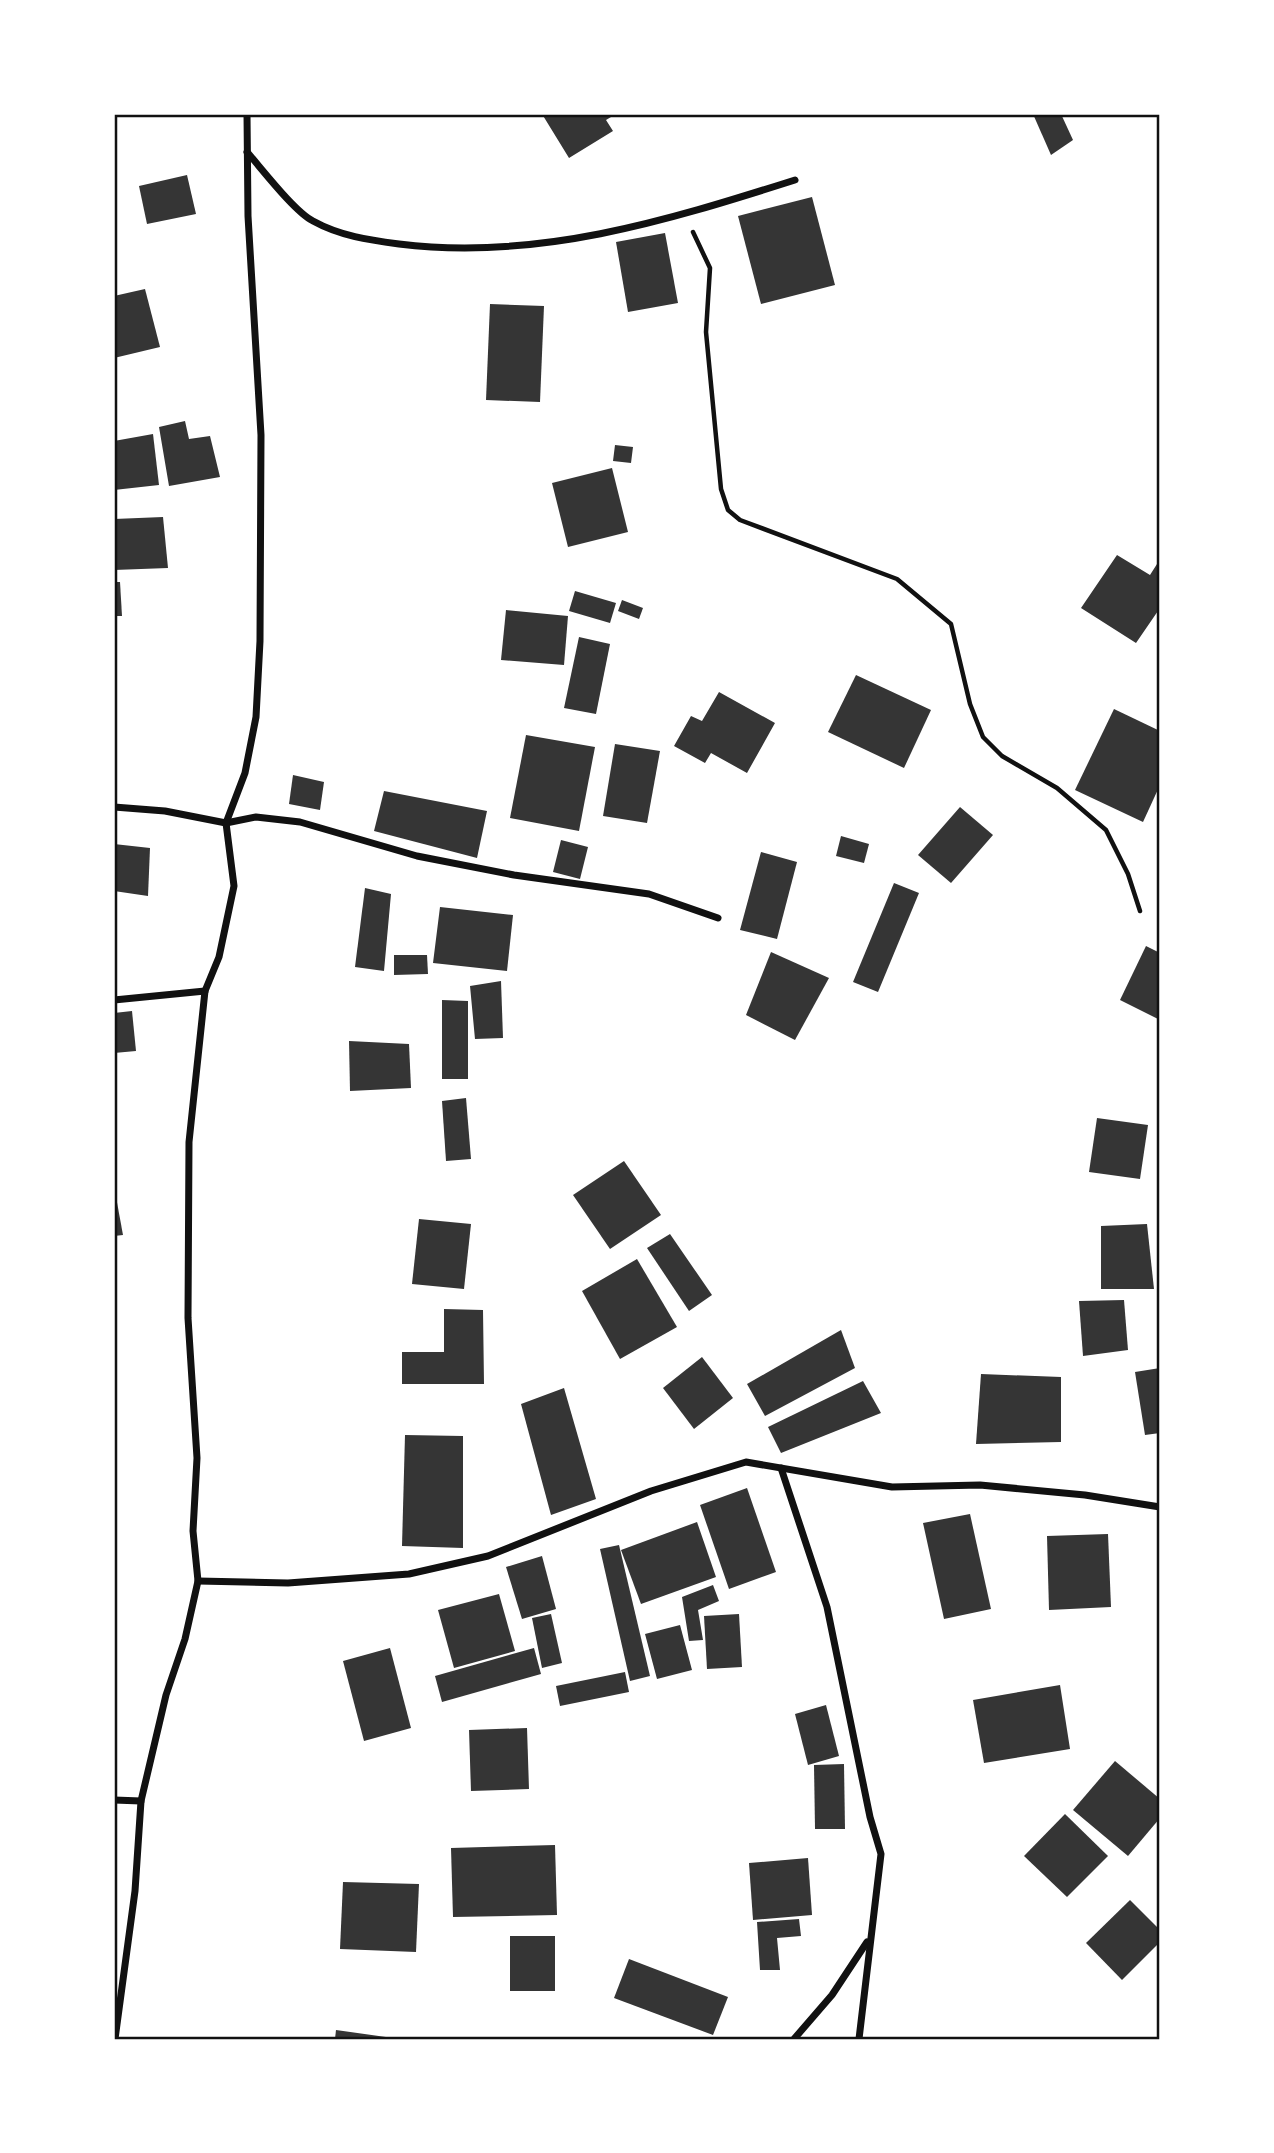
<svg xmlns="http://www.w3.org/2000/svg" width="1274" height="2153" viewBox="0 0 1274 2153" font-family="'Zilla Slab',serif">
<rect width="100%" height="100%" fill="#fff"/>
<g fill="#353535">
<path d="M542,114h74l-10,6 7,11 -44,27z"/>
<path d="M1033,114h28l12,26 -22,15z"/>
<path d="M187,175l9,39 -49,10 -8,-38z"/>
<path d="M812,197l23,88 -74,19 -23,-88z"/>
<path d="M665,233l13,70 -50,9 -12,-70z"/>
<path d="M145,289l15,58 -46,11v-62z"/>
<path d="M490,304l54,2 -4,96 -54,-2z"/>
<path d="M185,421l4,18 21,-3 10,41 -51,9 -10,-59z"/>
<path d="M153,434l6,51 -45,5v-49z"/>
<path d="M615,445l18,2 -2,16 -18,-2z"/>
<path d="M612,468l16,64 -60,15 -16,-64z"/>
<path d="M163,517l5,51 -54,2v-51z"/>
<path d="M1117,555l33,20 7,-11 3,3v41l-24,35 -55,-35z"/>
<path d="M114,582h6l2,34h-8z"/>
<path d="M575,591l41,12 -6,20 -41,-12z"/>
<path d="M622,600l21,8 -4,11 -21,-8z"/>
<path d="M506,610l62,6 -4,49 -63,-5z"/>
<path d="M579,637l31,7 -14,70 -32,-6z"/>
<path d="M856,675l75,35 -27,58 -76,-36z"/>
<path d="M719,692l56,31 -28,50 -36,-20 -6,10 -31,-17 17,-30 11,5z"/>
<path d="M1114,709l46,22v54l-17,37 -68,-32z"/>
<path d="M526,735l69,12 -16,84 -69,-13z"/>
<path d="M615,744l45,7 -13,72 -44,-7z"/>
<path d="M293,775l31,7 -4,28 -31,-6z"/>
<path d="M384,791l103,20 -10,47 -103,-27z"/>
<path d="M960,807l33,28 -42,48 -33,-28z"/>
<path d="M841,836l28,8 -5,19 -28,-7z"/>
<path d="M561,840l27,7 -8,32 -27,-7z"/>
<path d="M114,844l36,4 -2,48 -34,-5z"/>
<path d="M761,852l36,10 -20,77 -37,-9z"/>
<path d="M894,883l25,10 -41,99 -25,-10z"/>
<path d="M365,888l26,6 -7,77 -29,-4z"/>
<path d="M440,907l73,8 -6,56 -74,-8z"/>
<path d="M1146,946l14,7v67l-40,-20z"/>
<path d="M771,952l58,26 -34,62 -49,-25z"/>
<path d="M394,955h33l1,19 -34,1z"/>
<path d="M501,981l2,57 -28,1 -5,-53z"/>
<path d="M442,1000l26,1v78h-26z"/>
<path d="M132,1011l4,40 -22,2v-40z"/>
<path d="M349,1041l60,3 2,44 -61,3z"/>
<path d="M466,1098l5,61 -25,2 -4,-60z"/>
<path d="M1097,1118l51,7 -8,54 -51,-7z"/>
<path d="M624,1161l37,54 -51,34 -37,-54z"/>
<path d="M114,1186l9,49 -9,1z"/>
<path d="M419,1219l52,5 -7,65 -52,-5z"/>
<path d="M1147,1224l7,65h-53v-63z"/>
<path d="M670,1234l42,61 -23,16 -42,-63z"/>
<path d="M637,1259l40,68 -57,32 -38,-68z"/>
<path d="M1124,1300l4,50 -45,6 -4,-55z"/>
<path d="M444,1309l39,1 1,74h-82v-32h42z"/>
<path d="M841,1330l14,38 -90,48 -18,-32z"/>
<path d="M702,1357l31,41 -39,31 -31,-41z"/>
<path d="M1160,1368v65l-15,2 -10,-63z"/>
<path d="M981,1374l80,3v65l-85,2z"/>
<path d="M863,1381l18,32 -100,40 -13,-26z"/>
<path d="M564,1388l32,111 -45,16 -30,-111z"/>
<path d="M405,1435l58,1v112l-61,-2z"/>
<path d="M747,1488l29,84 -47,17 -29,-84z"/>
<path d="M970,1514l21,95 -47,10 -21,-96z"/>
<path d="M697,1522l19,55 -75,27 -20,-54z"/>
<path d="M1108,1534l3,73 -62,3 -2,-74z"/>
<path d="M619,1545l31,131 -20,5 -30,-132z"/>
<path d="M542,1556l14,53 -34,10 -16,-52z"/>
<path d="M713,1585l6,16 -21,9 5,30 -14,1 -7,-44z"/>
<path d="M499,1594l16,57 -61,17 -16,-58z"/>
<path d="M551,1614l11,49 -20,5 -10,-50z"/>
<path d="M739,1614l3,53 -35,2 -3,-53z"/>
<path d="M680,1625l12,45 -35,9 -12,-45z"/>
<path d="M390,1648l21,80 -47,13 -21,-80z"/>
<path d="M534,1648l7,26 -99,28 -7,-26z"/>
<path d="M625,1672l4,20 -69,14 -4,-20z"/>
<path d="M1060,1685l10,64 -86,14 -11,-63z"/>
<path d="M826,1705l13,51 -31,9 -13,-51z"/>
<path d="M527,1728l2,61 -58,2 -2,-61z"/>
<path d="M1115,1761l45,38v19l-32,38 -55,-46z"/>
<path d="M844,1764l1,65h-30l-1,-64z"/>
<path d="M1065,1814l43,42 -41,41 -43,-41z"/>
<path d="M555,1845l2,70 -104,2 -2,-69z"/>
<path d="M808,1858l4,57 -59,5 -4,-57z"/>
<path d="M343,1882l76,2 -3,68 -76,-3z"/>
<path d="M1130,1900l30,30v12l-38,38 -36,-37z"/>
<path d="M799,1919l2,17 -24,2 3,32h-20l-3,-48z"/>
<rect x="510" y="1936" width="45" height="55"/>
<path d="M629,1959l99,38 -15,38 -99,-37z"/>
<path d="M336,2030l57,8v1h-58z"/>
</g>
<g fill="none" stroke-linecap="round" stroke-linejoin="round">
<path stroke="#111" stroke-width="4.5" d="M693,232l17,36 -4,64 15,157 7,21 12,10 157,59 54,45 19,80 13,33 19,19 55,32 49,42 22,44 12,37"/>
<g stroke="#111" stroke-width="7">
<path d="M247,152c15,17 47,59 66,69 27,15 56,19 86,23 138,17 267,-23 396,-64"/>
<path d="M114,807l51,4 61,12 30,-6 44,5 117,34 97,19 135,19 69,24"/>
<path d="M114,1000l91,-9"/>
<path d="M781,1468l46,139 43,210 11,37 -22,185"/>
<path d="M198,1581l90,2 121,-9 79,-18 163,-65 95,-29 146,25 88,-2 105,10 75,12"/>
<path d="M114,1800l27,1"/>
<path d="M115,2039l20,-148 6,-90 25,-106 19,-56 13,-58 -5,-50 4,-73 -9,-140 1,-176 16,-151 14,-34 15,-71 -8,-63 19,-50 11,-56 4,-76 1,-206 -13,-219 -1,-102"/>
<path d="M794,2039l38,-44 35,-53"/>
</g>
</g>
<rect width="1274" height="2153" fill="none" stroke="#ffffff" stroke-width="231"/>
<rect x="116" y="116" width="1042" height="1922" fill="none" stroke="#111" stroke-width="2.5"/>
</svg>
